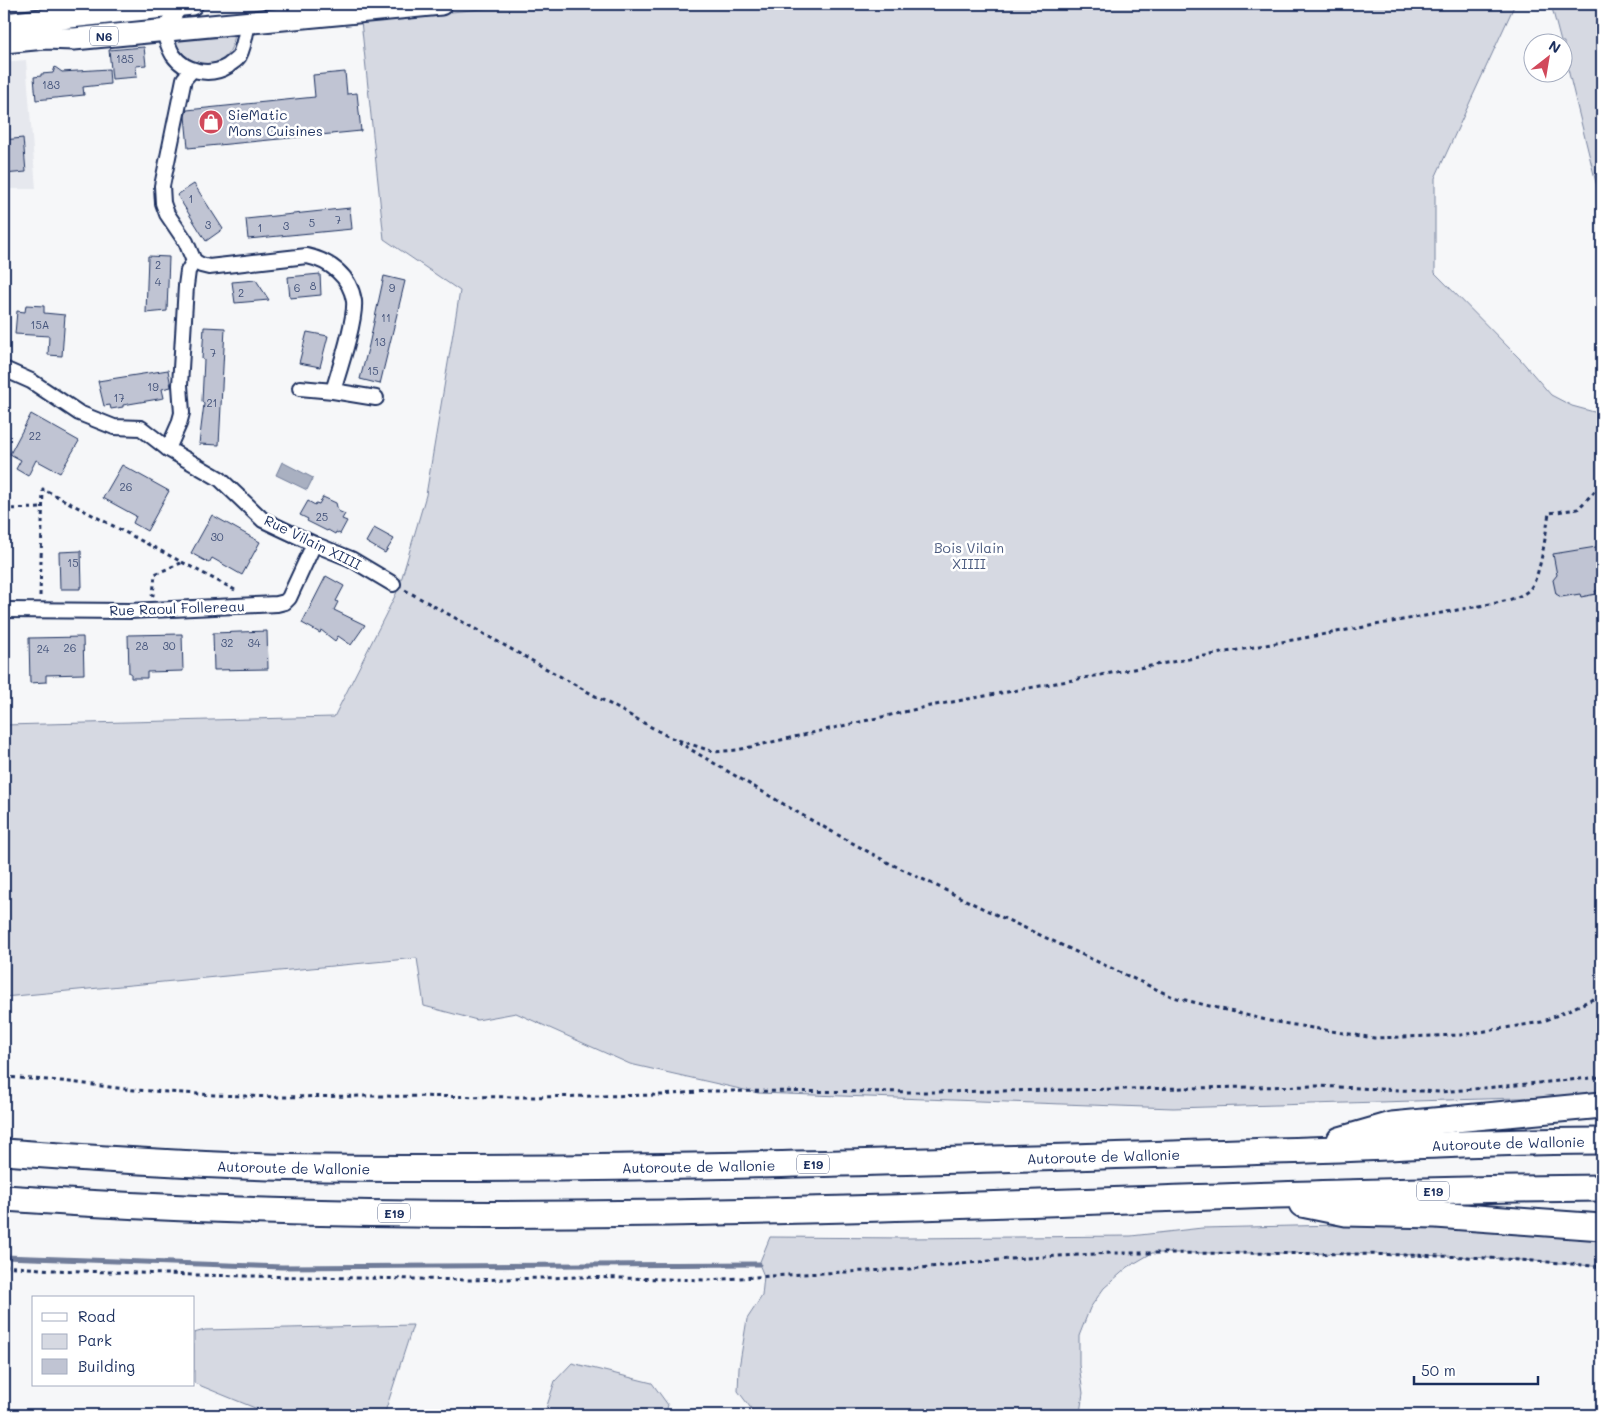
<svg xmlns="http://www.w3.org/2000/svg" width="1606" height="1419" viewBox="0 0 1606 1419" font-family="Mali,sans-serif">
<rect width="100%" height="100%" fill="#f6f7f9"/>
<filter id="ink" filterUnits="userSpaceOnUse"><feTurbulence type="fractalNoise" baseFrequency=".02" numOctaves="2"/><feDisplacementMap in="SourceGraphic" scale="10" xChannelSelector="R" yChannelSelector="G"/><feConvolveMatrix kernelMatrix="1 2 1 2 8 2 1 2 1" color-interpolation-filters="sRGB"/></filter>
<g filter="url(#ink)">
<path fill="#e6e8ee" d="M26,60l10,129h-32v-127z"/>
<g fill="#d6d9e2" stroke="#7884a0">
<path d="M532,4h983l-80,174v95l85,86 31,36 21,11 22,6 8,-3v684l-50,4 -379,11 -415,-15 -128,-29 -114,-51 -39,7 -53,-14 -7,-48 -413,39v-272l330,-8 62,-123 6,-17 24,-82 34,-204 -76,-52 -23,-218z"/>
<path d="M1551,4h51v203l-38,-154v-11h-3z"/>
<path d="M235,30c-1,43 -46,45 -62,8z"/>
<path d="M1432,1223l170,15v29c-149,-16 -300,-14 -450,-14l-24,14 -24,21 -14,20 -11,28v29l4,28 -3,20 24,2h-348l-18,-24 1,-23 8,-49 15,-23 2,-20 -5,-12 11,-27 137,1 224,-2 71,-8z"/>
<path d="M413,1325l-29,90h-112l-78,-32v-50l11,-3z"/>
<path d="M572,1363l80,20 16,22 -3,10h-121l11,-34z"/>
</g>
<path fill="#a9b0c1" stroke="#707c99" d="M282,462l31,16 -6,12 -31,-15z"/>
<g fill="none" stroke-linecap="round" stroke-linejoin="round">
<path stroke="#707c99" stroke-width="5" d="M4,1257l278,10 477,-3"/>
</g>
<g fill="#c0c4d3" stroke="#1b2f5e">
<path d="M144,47l2,18 -10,1 1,11 -25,2 -3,-29z"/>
<path d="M55,67l7,5 47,-3 1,15 -27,3 1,8 -48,5 -2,-23 7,-1v-2l12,-1z"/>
<path d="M345,72l2,22 10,-1 4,38 -173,17 -3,-32 2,-6 128,-13 -2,-22z"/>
<path d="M23,138l3,34 -22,2v-34z"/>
<path d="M194,184l29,45 -17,12 -29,-46z"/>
<path d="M350,208l2,21 -104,10 -2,-20z"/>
<path d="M148,256l21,1 -2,54 -21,2z"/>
<path d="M320,274l1,21 -31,3 -2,-21z"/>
<path d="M384,276l21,5 -25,103 -20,-5 9,-34z"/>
<path d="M256,280l13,20 -34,3 -3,-21z"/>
<path d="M26,305l18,1v7l21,2 -3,41 -14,-1 1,-19 -34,-2 2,-23 8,1z"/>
<path d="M204,327l21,1 -6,117 -20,-1 5,-40 -2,-3 2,-41 -2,-1z"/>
<path d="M307,332l21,4 -8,31 -21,-4z"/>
<path d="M168,370l3,17 -9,2 2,9 -41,7v2l-12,2 -1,-4 -6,1 -6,-25z"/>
<path d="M31,414l48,27 -19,32 -24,-13 -8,16 -12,-7 5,-9 -11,-6z"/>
<path d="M122,465l47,26 -22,40 -14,-8 3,-7 -33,-18z"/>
<path d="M323,497l13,6 2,8 7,3 -3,5 5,2 -7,13 -4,-2 -1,2 -7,-4 -1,1 -20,-10 1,-2 -8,-4 8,-14 7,4 1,-2 3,1z"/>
<path d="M212,515l48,27 -18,33 -30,-17 -3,5 -18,-10z"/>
<path d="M374,528l20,11 -9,14 -19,-11z"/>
<path d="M1602,546v44l-7,1 1,3 -15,3 -1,-3 -19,3 -5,-3 -3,-14 4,-5 -4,-21z"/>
<path d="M81,551l1,36h-2v2h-20l-1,-37z"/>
<path d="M326,576l18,10 -8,15 2,1 -4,8 31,15 -14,20 -13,-9 -3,5 -14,-11 -1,3 -18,-10z"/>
<path d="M267,631l1,38 -54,1 -1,-37z"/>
<path d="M182,634l1,37 -36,1v6h-16v-5h-2l-1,-38z"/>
<path d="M83,637l1,37 -38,1v7l-16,1 -1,-45z"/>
</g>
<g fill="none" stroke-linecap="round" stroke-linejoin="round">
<defs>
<g id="street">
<path d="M182,5l-19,25c3,8 5,17 10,25 12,17 37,22 55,11 3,-3 9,-6 11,-10 5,-9 7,-24 9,-34"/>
<path d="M194,261l7,4 8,2 98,-11c23,5 43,20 47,45 2,19 -15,70 -21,90"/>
<path d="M4,369l27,12 48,32 35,14 27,1 27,21 52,30 43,41 51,24 37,15 42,25"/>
<path d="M300,388l33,3 43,7"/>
<path d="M168,449l11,-25 3,-11 -2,-28 6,-99 2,-15 6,-10 -8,-19 -19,-28 -4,-11 -1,-17 22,-107 8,-9"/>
<path d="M4,610l126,1 147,-7 8,-2 4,-4 25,-54"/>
</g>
<g id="primary">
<path d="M4,24l188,-20"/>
<path d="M4,42l41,-4 29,1 367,-35"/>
</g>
<g id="highway">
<path d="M1340,1140l52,-15 210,-20"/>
<path id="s1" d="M4,1152c107,8 214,15 321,16 316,3 632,-8 948,-17 110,-3 219,-10 329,-10"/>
<path d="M4,1198c189,13 380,18 570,16 343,-2 685,-23 1028,-26"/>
<path d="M1302,1204l44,9 90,2 166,12"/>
</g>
</defs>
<use href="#street" stroke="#1b2f5e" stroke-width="18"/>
<use href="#primary" stroke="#1b2f5e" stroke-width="25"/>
<use href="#highway" stroke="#1b2f5e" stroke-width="29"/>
<g stroke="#1b2f5e" stroke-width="3" stroke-dasharray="4 4" stroke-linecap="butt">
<path d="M4,509l38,-1"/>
<path d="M405,590l264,147 45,15 23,-2 193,-44 566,-103c12,-3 24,-5 33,-13 12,-12 17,-60 20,-77l29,-4 15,-16 9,-13"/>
<path d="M40,596l3,-107 192,101"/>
<path d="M151,596l2,-1 2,-21 26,-11"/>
<path d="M678,742l124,73 83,46 97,47 191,89 97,24 104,17 87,-3 81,-13 60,-27"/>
<path d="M4,1077l57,4 73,9 80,5 62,2 93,-1 161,1 132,-2 46,-4 226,1 384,-6 123,6 161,-15"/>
<path d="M4,1266l49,4 141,5 276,5 109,-3 129,3 95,-6 107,-5 99,-10 103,-6h40c150,1 301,-2 450,14"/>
</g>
<use href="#street" stroke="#fff" stroke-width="14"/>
<use href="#primary" stroke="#fff" stroke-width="21"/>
<use href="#highway" stroke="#fff" stroke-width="25"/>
</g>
</g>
<defs>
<symbol id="shop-disc" viewBox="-11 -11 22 22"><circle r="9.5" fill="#d1495b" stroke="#fff"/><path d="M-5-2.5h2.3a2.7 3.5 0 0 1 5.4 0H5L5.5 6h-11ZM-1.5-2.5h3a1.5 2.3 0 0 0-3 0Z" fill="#fff"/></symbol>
</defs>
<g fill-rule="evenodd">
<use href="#shop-disc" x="197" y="108" width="28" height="28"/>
</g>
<g text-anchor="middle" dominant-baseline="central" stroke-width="5" stroke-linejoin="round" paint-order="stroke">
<g font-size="11" fill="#44547b">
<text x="125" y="58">185</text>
<text x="51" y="84">183</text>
<text x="191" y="198">1</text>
<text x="338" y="219">7</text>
<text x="312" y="222">5</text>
<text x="208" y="224">3</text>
<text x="286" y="225">3</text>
<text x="260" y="227">1</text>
<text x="158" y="264">2</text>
<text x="158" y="281">4</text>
<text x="313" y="285">8</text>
<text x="297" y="287">6</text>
<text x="392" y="287">9</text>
<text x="241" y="292">2</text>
<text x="386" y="317">11</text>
<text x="40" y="324">15A</text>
<text x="380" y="341">13</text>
<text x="213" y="352">7</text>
<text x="373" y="370">15</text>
<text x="153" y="386">19</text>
<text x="119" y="397">17</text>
<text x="212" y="402">21</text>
<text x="35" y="435">22</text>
<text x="126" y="486">26</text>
<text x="322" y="516">25</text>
<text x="217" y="536">30</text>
<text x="73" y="562">15</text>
<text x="227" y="642">32</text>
<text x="254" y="642">34</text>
<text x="142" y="645">28</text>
<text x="169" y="645">30</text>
<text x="70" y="647">26</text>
<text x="43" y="648">24</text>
</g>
<g fill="#fff" stroke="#5f6d8e" stroke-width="1">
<rect x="90" y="26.5" width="28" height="19" rx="4"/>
<rect x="797" y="1154.5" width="32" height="19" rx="4"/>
<rect x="1417" y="1181.5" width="32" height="19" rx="4"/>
<rect x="378" y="1203.5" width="32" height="19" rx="4"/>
</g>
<g font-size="12" font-weight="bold" fill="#1b2f5e">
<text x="104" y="36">N6</text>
<text x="813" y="1164">E19</text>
<text x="1433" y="1191">E19</text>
<text x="394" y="1213">E19</text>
</g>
<g font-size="14" fill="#1b2f5e" stroke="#fff" text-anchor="start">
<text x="228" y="114">SieMatic<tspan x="228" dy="16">Mons Cuisines</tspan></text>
</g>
<g font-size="14" fill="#1b2f5e" stroke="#fff">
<text transform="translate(313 542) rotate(26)">Rue Vilain XIIII</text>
<text transform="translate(177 608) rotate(-2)">Rue Raoul Follereau</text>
<text stroke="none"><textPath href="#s1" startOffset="1505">Autoroute de Wallonie</textPath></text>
<text stroke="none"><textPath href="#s1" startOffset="1100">Autoroute de Wallonie</textPath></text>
<text stroke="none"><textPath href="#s1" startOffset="290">Autoroute de Wallonie</textPath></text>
<text stroke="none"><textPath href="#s1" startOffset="695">Autoroute de Wallonie</textPath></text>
</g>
<g font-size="14" fill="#4a5a7f" stroke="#fff">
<text x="969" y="547">Bois Vilain<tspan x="969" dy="16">XIIII</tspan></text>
</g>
</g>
<rect width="1606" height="1419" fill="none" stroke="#fff" stroke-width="20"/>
<rect x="10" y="10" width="1586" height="1399" fill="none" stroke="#1b2f5e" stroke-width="2" filter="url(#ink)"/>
<rect x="32" y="1296" width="162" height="90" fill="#ffffff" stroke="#a4acbf"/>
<rect x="42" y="1313" width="25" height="8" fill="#ffffff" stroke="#a4acbf"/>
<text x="78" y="1322" font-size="15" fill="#1b2f5e">Road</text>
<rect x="42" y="1334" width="25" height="15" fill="#d6d9e2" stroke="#a4acbf"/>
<text x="78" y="1346" font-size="15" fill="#1b2f5e">Park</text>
<rect x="42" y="1359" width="25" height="15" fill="#c0c4d3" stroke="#a4acbf"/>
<text x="78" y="1372" font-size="15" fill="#1b2f5e">Building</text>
<g transform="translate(1548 58) rotate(31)"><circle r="24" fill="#ffffff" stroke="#a4acbf"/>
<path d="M0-4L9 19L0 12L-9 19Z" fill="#d1495b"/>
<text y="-8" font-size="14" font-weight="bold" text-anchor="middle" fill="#1b2f5e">N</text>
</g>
<path d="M1414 1376v8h124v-8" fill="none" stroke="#1b2f5e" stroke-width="2.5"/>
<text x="1421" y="1376" font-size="15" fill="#1b2f5e" stroke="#ffffff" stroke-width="4" paint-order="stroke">50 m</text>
</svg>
